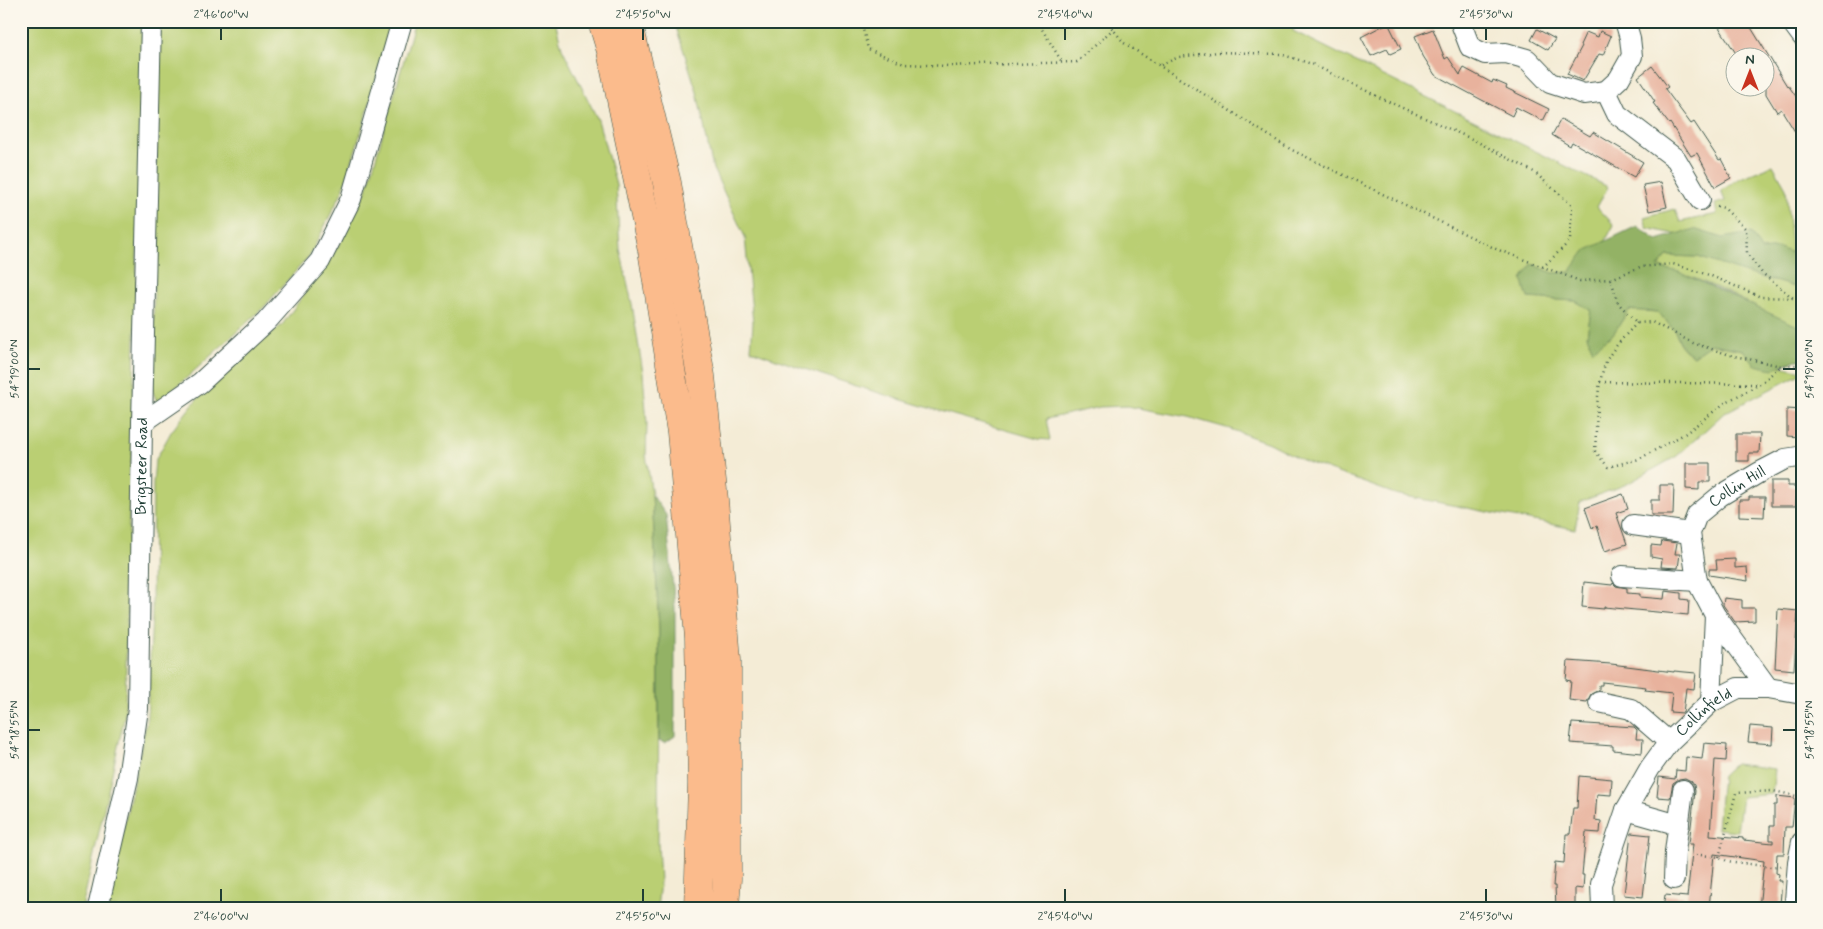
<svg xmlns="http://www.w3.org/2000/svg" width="1823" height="929" viewBox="0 0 1823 929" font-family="Mynerve,sans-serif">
<rect width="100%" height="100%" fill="#fbf7ec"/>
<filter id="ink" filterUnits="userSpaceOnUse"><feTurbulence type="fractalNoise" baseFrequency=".02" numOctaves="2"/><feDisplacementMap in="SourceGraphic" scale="10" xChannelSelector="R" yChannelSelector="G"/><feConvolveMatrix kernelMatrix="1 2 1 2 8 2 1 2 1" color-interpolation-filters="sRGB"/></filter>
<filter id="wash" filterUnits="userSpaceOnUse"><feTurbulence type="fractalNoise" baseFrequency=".0096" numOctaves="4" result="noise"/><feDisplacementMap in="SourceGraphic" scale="20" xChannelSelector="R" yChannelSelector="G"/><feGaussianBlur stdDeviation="1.12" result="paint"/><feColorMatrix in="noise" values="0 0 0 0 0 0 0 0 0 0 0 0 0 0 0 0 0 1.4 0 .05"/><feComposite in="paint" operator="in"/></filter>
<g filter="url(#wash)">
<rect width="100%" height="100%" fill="#f4ecd6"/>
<g fill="#bacf73" stroke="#6c8654">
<path d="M21,21h122l-11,433 -2,14 -5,247 -43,193h-61z"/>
<path d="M159,21h233l-25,92 -24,77 -33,65 -46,52 -106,97 -6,-14z"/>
<path d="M415,21h140l7,27 36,72 18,65 4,64 12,55 11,69 4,51 -1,31 6,40 7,134 -1,214 2,39 -3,26h-551l41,-188 5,-104 1,-133 2,-22 16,-29 25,-32 30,-30 56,-45 59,-83 26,-53z"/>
<path d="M674,21h621l-2,10 315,156 -11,20 17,18 -19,35 -67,38 48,3 15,9 -4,26 26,-2 16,-24 29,2 17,19 7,17 12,8 16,-12 33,6 30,19 8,-3 21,5v2l-78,40 -47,43 -50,28 -47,18 -5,27 -180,-35 -93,-34 -33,-17 -39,-14 -42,-12 -61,-11 -27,1 -54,12 4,21 -12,-1c-96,-27 -193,-54 -287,-89l2,-27 -8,-86 -32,-68 -16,-77z"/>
<path d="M1773,165l13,23 6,72 -145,-32 -3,-11 31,-8 5,13 37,-8 -2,-10 10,-3 -4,-10 17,-12z"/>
<path d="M1667,256l31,1 104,32v42c-46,-23 -93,-52 -144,-64z"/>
<path d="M1735,764l40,5 -3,25 -30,3 -5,34 -20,-2 5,-53z"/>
</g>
<g fill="#93b265" stroke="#59784c">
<path d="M1637,226l20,14 37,-11 29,9 28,-5 10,17 19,-2 22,9v32l-56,-16 -48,-16 -31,-1 -9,11 21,5 123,56v32h-6l-23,9 -18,-4 -12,-15 -32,-6 -17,12 -12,-8 -7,-17 -17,-19 -29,-2 -16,24 -20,16 -6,-14 4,-26 -16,-9 -47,-3 -6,-19 10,-15 21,9 17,-1 15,-21z"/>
<path d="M652,495l14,20 9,92v129l-10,7 -6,-2v-112z"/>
</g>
<g id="blocks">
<g fill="#e8b29d">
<path d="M1715,21h32l40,65 1,-1 14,20v38l-21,-34 -4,3 -11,-18v-36h-27z"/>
<path d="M1388,23l13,26 -11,5 -3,-5 -16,7 -10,-19z"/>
<path d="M1433,29l12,30 3,-2 12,18 4,-7 28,15 1,-3 14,6 -1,2 43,21 -6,12 -27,-14 -4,9 -77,-41 -12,-19 -8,-20z"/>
<path d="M1537,29l18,10 -7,11 -17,-10z"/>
<path d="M1600,31l11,5 -8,19 -4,-1 -16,27 -16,-7 15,-28 -2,-1 6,-13 12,5z"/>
<path d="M1652,66l16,21 -3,2 26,35 3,-2 25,38 2,-1 10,19 -16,9 -18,-34 -6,3 -21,-33 -1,1 -16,-21 2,-1 -17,-25z"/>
<path d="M1561,119l29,17 3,-4 50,30 -9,15 -62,-35 -2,4 -18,-11z"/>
<path d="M1661,182l6,25 -18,4 -6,-26z"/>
<path d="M1787,409l15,1v19h-2v8l-13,-1z"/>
<path d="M1736,434h24l-1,19h-10v8h-13z"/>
<path d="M1686,463h24v19h-11v8l-13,-1z"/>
<path d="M1771,481h17v5h9l-1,20h-25z"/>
<path d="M1660,485h14l-1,30h-22v-15h9z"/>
<path d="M1623,494l5,15 -12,4 11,31 -22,7 -8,-25 -5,2 -7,-20z"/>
<path d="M1749,497h16l-1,20 -25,-1v-16h10z"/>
<path d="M1662,541l15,2 -2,11h5l-2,14 -17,-1 1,-8 -11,-2v-12l10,1z"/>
<path d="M1735,559v9l12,-1 1,14 -39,-6v-6h8l-1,-9z"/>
<path d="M1584,582l28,3 1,-2 3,3 11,2v5l13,1v3l24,2 1,-8 16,2v6l8,1 -1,15 -84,-8v2l-22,-2z"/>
<path d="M1724,598l18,2v8h13v13l-20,1 -12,-17z"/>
<path d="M1778,609l20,2 -4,59 -19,-2z"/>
<path d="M1568,661l43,3 63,8v-1l22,2 -2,16 -8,-1 -3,25 -13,-1 2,-19 -27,-3 1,-3 -44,-5v3h-3v5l-8,4 -4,8 -18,-2 2,-19 -5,-1z"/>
<path d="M1572,723l62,4 3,3 -1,9h7l-1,14 -29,-3v-4l-43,-3z"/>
<path d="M1750,726l23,2 -1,16 -24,-2z"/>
<path d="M1704,743l23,2 -1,16 -11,-1 -5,75 33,3v2l30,3v-3h-3v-14h4v-21h3v-9l18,2 -3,29h-7l-1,27h-7l-1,19 3,1 -1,7h4l-2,23h-2l-1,4h-18l5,-47 -50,-7 -5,54h-46l2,-13 22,2 6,-53h-4l6,-53 -1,-6 -3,-4 -6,-3 -6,1 -6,4 -3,15 -13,-1 2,-20 16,2 1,-9 9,1 1,-14 16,2z"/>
<path d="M1579,776l33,3 -1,16 -14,-1 -2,26 6,1 -1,12 -14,-1 -4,43h2l-1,14 -8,-1v20h-19l-1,-22h-2l2,-24 9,1 2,-29h4l3,-26h4z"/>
<path d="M1631,833l19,2 -7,62 -19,-2z"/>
</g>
</g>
</g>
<g filter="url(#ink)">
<use href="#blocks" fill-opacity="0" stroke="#3f574c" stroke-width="1"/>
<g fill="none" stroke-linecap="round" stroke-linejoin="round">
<defs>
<g id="minor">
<path d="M1460,21l10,26 15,7 21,-1 21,6 23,24 34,11 22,-3 13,-12 13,-23 -2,-18 -5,-17"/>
<path d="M1791,21l11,15"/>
<path d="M1606,91l11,23 59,45 24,41"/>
<path d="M142,423l58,-40 66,-61 54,-61 31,-62 51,-178"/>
<path d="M1633,525l57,8"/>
<path d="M1622,576l75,5"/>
<path id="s1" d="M1768,688l-53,-73 -18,-34 -7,-48 7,-18 23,-19 40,-24 25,-13 13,-2 4,2"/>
<path d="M1599,702l32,7 38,33"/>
<path d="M1711,702l4,-87"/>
<path d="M1626,810l53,15"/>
<path d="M1674,879l1,-27 8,-62"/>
<path d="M1795,901l3,-39 4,-20"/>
<path id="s2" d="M98,908l30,-130 10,-69 4,-286 9,-402"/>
<path id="s3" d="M1602,908l-1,-24 25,-74 24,-42 19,-26 42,-40 27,-14h30l34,6"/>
</g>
<g id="highway">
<path d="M602,21l9,30 41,199 29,182 18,206 3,146 -4,124"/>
<path d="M628,21l39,162 34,193 13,124 13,160v219l-2,29"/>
</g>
</defs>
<use href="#minor" stroke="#3f574c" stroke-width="22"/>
<use href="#highway" stroke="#3f574c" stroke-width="29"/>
<g stroke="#3f574c" stroke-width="2.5" stroke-dasharray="1 4" stroke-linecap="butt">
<path d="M861,21l7,28 36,15 45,2 128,-4 36,-33"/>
<path d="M1037,21l25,41"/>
<path d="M1104,21l9,8 11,14 166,106 206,100 84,32 31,-2 7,24 19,20 15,-1 41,21 37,12 51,11 21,-1"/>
<path d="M1161,65l18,-8 39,-5 62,2 32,10 75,37 87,39 60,32 38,33 -2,36 -27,26"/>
<path d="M1717,206l7,2 22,21 1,24 15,20 31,25h9"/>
<path d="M1611,279l29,-12 33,-3 36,11 52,22 32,1"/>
<path d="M1637,323c-11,12 -24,24 -31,39 -11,27 -9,60 -11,89l13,16 31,-8 47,-26 40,-31 34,-18 21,-18"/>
<path d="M1600,382l159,2"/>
<path d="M1691,854l28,3 8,4 44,6 11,-2"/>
<path d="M1719,857l17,-64 37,-2 29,6"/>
</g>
<use href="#minor" stroke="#fff" stroke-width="20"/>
<use href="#highway" stroke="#fbbb8c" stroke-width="28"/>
</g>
</g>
<path fill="none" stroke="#1f3d34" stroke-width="2" d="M221,28v12M643,28v12M1065,28v12M1486,28v12M28,369h12M1783,369h13M28,730h12M1783,730h13M221,889v13M643,889v13M1065,889v13M1486,889v13"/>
<g text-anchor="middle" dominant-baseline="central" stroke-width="4.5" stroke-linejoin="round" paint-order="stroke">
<g font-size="16" fill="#1f3d34" stroke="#fbf7ec">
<text stroke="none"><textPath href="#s2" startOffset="446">Brigsteer Road</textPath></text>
<text stroke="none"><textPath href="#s1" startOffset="246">Collin Hill</textPath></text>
<text stroke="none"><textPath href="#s3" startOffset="229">Collinfield</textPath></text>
</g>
</g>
<rect width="1823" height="929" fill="none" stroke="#fbf7ec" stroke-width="55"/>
<g transform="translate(1750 72)"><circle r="24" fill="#fbf7ec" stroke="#a3ada2"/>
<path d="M0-4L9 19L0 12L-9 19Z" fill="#c8321e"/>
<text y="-8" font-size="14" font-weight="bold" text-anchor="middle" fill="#1f3d34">N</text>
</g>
<rect x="28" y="28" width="1768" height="874" fill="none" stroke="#1f3d34" stroke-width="2"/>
<g font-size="12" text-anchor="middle" fill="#1f3d34">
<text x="221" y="18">2°46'00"W</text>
<text x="643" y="18">2°45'50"W</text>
<text x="1065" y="18">2°45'40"W</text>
<text x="1486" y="18">2°45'30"W</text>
<text transform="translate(14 369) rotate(-90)" y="4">54°19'00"N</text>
<text transform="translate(1809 369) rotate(-90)" y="4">54°19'00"N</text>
<text transform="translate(14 730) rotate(-90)" y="4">54°18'55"N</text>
<text transform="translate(1809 730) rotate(-90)" y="4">54°18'55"N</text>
<text x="221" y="920">2°46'00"W</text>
<text x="643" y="920">2°45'50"W</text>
<text x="1065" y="920">2°45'40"W</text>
<text x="1486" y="920">2°45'30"W</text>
</g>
</svg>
